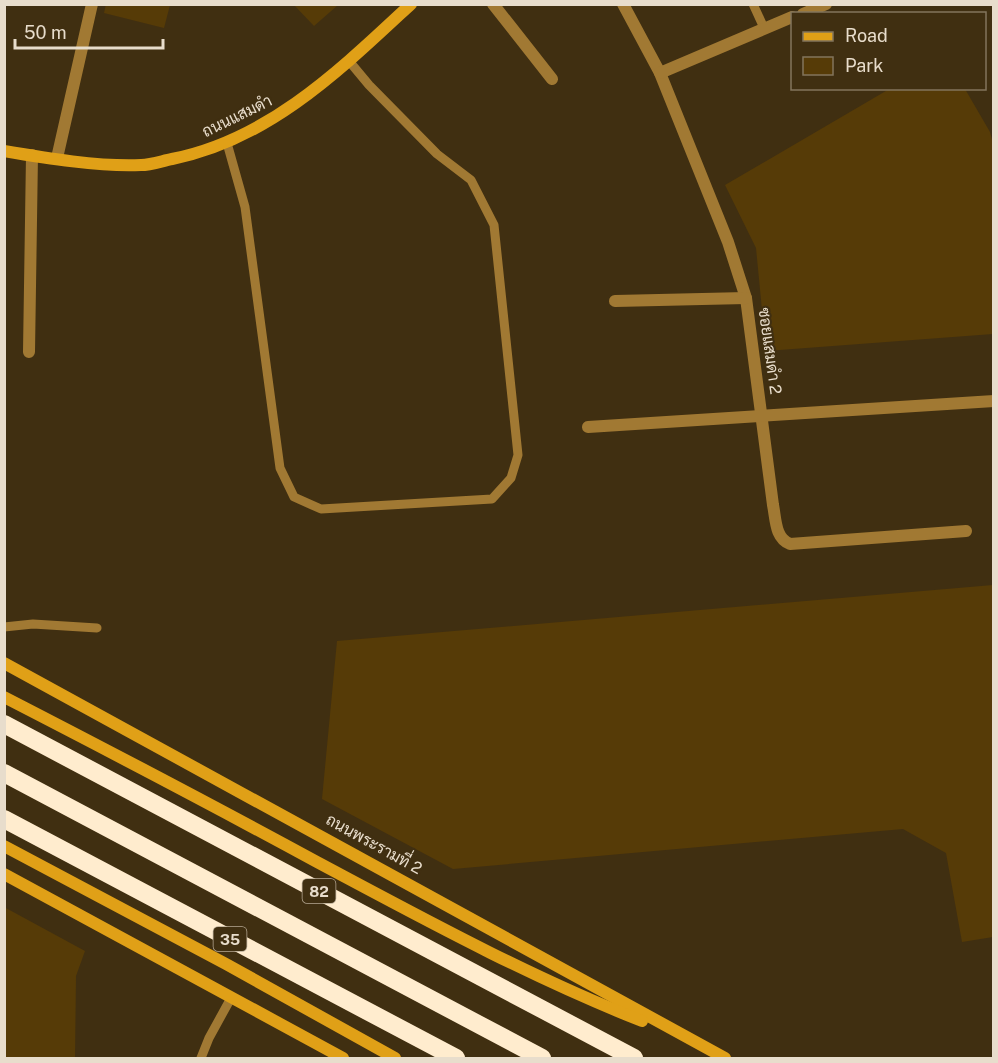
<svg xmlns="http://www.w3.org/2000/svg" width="998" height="1063" viewBox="0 0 998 1063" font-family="'Public Sans',Sarabun,sans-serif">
<rect width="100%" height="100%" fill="#402f11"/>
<g fill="#563b07">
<path d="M106,4h64v1l-6,23 -60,-15z"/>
<path d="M294,5h44l-24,21z"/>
<path d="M891,88l74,1 25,43 4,15 -1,187 -227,17 -10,-103 -31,-63z"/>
<path d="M993,585v352l-31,5 -16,-89 -43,-24 -450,40 -131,-70 15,-158z"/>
<path d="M4,907l81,44 -9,25 -1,82h-70z"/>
</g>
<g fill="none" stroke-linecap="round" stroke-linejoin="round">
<g stroke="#a17933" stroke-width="9">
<path d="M753,4l11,24"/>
<path d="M227,143l18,64 35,261 14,29 27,12 171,-10 19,-21 7,-23 -24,-230 -23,-45 -34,-26 -68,-69 -20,-24"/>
<path d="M4,627l29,-3 64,4"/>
<path d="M201,1058l8,-20 22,-40"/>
</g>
<g stroke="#a17933" stroke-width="12">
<path d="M493,4l59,75"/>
<path d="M623,4l37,69 68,169 18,56 27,207c3,15 2,33 17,39l176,-13"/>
<path d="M803,14l23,-10"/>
<path d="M660,73l132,-56"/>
<path d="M57,158l35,-154"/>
<path d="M615,301l131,-3"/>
<path d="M29,352l3,-197"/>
<path d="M588,427l406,-26"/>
</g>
<g stroke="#e0a017" stroke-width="12">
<path d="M4,151c41,7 96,16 137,14 10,0 21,-4 31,-6 97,-19 169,-90 239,-155"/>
<path d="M4,663l721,395"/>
<path d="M4,697c105,54 210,109 313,165 107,57 213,115 325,159"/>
<path d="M4,846l222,118 169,94"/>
<path d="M4,874l339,184"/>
</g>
<g stroke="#ffecce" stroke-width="18">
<path d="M4,724l630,334"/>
<path d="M4,773l538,285"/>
<path d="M4,819l452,239"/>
</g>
</g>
<g text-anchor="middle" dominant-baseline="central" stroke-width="4.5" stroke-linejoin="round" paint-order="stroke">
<g fill="#402f11" stroke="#b6a994" stroke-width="1.5">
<rect x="302.5" y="879" width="33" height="24" rx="4.5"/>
<rect x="213.5" y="927" width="33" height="24" rx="4.5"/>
</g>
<g font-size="15" font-weight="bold" fill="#e8ddcc">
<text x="319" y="891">82</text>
<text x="230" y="939">35</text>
</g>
<g font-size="16" fill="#e8ddcc" stroke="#402f11">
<text transform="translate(237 116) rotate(-26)">ถนนแสมดำ</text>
<text transform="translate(770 351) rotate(82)">ซอยแสมดำ 2</text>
<text transform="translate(374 844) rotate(29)">ถนนพระรามที่ 2</text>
</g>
</g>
<rect width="998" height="1063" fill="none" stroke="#e8ddcc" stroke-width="12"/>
<rect x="791" y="12" width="195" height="78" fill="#402f11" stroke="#83755c" stroke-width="1.5"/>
<rect x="803" y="32" width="30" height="9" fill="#e0a017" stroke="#83755c" stroke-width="1.5"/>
<text x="845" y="42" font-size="18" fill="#e8ddcc">Road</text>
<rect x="803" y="57" width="30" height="18" fill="#563b07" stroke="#83755c" stroke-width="1.5"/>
<text x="845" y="72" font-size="18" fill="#e8ddcc">Park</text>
<path d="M15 39v9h148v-9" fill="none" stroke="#e8ddcc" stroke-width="3"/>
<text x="24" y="39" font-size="18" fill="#e8ddcc" stroke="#402f11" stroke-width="4.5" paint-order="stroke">50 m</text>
</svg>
